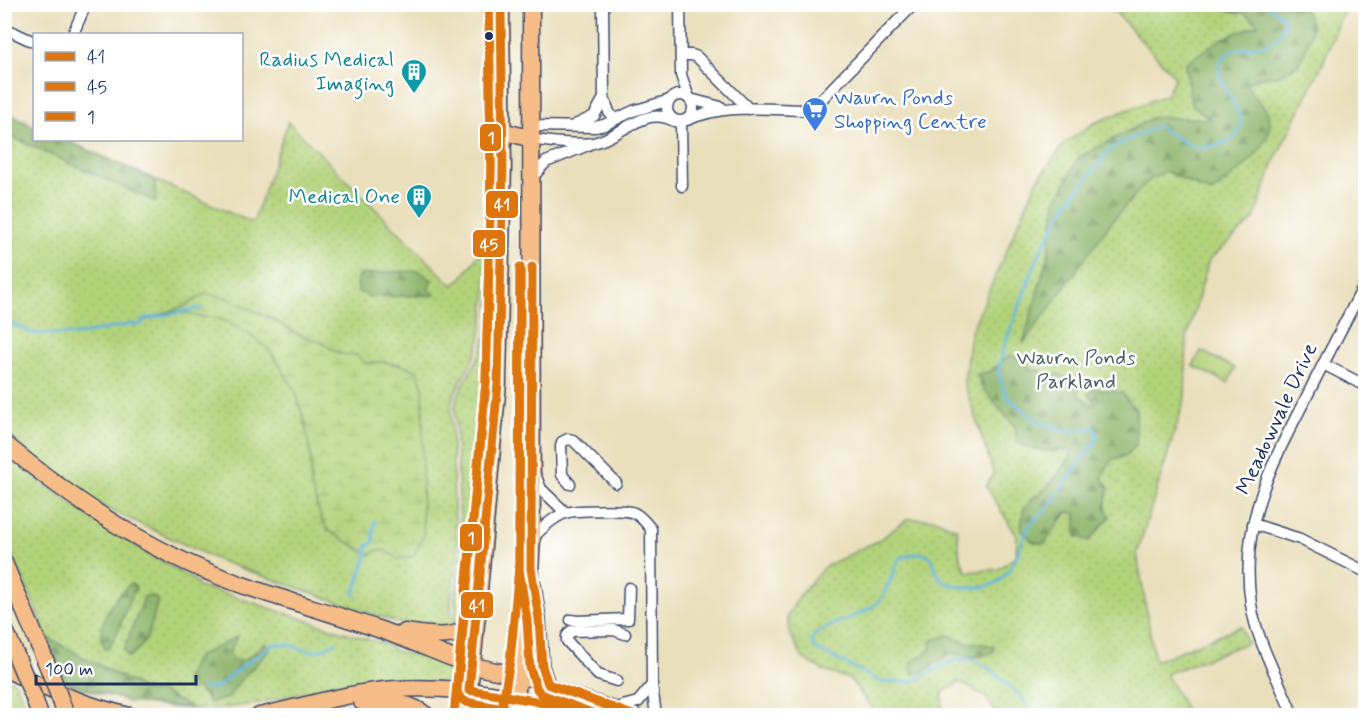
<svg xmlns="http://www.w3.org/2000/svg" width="1370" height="720" viewBox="0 0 1370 720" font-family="Mynerve,sans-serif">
<defs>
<pattern id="grass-dots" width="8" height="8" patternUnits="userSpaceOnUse" patternTransform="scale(1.5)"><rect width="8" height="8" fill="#b3d37a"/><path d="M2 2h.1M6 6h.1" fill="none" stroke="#99b56c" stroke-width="1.8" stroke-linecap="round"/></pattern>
<pattern id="forest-firs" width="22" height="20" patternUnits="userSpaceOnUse" patternTransform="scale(1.5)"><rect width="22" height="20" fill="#8eb56a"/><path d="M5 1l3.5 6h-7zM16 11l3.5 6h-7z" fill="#73945a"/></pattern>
<pattern id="wetland-marsh" width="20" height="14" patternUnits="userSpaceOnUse" patternTransform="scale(1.5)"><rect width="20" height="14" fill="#b3d37a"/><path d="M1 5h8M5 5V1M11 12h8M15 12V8" fill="none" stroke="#99b56c"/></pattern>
</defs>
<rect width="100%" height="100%" fill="#fff"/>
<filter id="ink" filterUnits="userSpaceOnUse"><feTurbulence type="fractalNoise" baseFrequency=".0167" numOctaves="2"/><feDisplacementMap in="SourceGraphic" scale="12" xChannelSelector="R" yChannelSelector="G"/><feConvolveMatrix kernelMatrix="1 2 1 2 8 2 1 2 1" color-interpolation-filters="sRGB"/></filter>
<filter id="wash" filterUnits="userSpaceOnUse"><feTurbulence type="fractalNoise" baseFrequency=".008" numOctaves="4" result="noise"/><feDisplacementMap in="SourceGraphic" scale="24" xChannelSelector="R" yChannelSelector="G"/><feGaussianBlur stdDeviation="1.35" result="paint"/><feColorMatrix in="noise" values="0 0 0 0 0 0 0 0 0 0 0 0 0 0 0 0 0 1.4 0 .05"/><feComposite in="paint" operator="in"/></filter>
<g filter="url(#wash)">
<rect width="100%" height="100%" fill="#eadfbb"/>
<g fill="url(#grass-dots)" stroke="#67816c" stroke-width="1.5">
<path d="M1109,5h237l-23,58 -50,101 -19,55 -45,41 -22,77 -2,61 -48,156 17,102 2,5 85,-35 6,17 -81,31 23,41h-192l-11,-18 -26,-15 -17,10 -1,16 -8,7 -20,-4 -21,4h-16l-27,-36 -26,-8 -21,-13 -12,-22 -4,-19 11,-19 26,-31 55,-27 29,-21h27l22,10 3,29 7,14 32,-3 17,-13 1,-20 -31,-50 8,-12 -30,-91 6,-49 67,-153 27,-37 30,-21 72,-28 9,-18z"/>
<path d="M4,112l30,14v14h31l188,83 35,-101 165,164 11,-11 19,-26c8,20 1,79 -6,101 -7,19 -21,34 -26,54l3,105 4,43 -7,43v16l5,17h-43l-193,-67 -116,-54 -31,-19 -46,-36 -22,-21z"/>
<path d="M489,245h2l3,27 -5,117 -21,221 -2,8 -7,9 -3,-8 -1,-23 7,-41 -7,-148c3,-21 18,-36 26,-55 13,-33 8,-72 8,-107z"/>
<path d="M4,452l67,52 68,44 55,32 4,7 22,5 120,39 48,14 6,6 39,8 20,9 -1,13 -123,10 -5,-2c-40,8 -82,20 -123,20 -48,0 -92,-11 -136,-27l-35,-87 -25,-57z"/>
<path d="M4,676l12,7 13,32h-24v-3l3,-2 -3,-3z"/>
</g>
<g fill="url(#forest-firs)" stroke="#547264" stroke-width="1.5">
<path d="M1195,5h103c24,18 10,37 0,60l-20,11 -18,1 -14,7c6,11 14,17 20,26 19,31 -34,67 -55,83l-45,-22 -19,11 -34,38 -90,124 26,-93 7,-49 22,-44 76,-41 56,2 -19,-15 -6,-41 36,-24 38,-15 -15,-11z"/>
<path d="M5,112l29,14v14h31l90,40 1,22 -151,-68z"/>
<path d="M419,271l13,9 -4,9 7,6 -64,2 -13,-5 -1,-12 3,-5 28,-3z"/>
<path d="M1010,355l19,7 2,7 9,1 5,8 13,-4 19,8 2,13 13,10 4,-2 -8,-9 6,-5 27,3 15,18v35l-9,10 -15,5 -6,8 -4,11 7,9 -4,18 5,11 -21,24 -13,-5v-22l-9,-2 -23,32 -12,-3 -11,-12 2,-18 9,-12 15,-11 16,-20 10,-17c-7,-2 -12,0 -20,0 -11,1 -25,-4 -35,-8l-3,-16 -34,-41 -4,-12 12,-2z"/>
<path d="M131,584l5,3c-12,20 -14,45 -30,63 -14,-22 7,-53 25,-66z"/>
<path d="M145,596h7l6,4c-7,24 -7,43 -30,57l-4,-8z"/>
<path d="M949,635c6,2 9,6 14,7 11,2 20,0 31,5v4c-12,9 -29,5 -43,2l-28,19 -11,2v-12l18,-12 2,-10z"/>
<path d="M238,636l-9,16 4,9 12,-1 21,-17 4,7 -32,33 -10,15 -19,5 -5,-8 -7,-7 -7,3 -5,-10 12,-24z"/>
<path d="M48,638l99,53 14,1 31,16 -62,-6 -65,-20z"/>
</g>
<path fill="url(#wetland-marsh)" stroke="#67816c" stroke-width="1.5" d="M205,294l19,3 50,23 23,14 24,8 19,12 16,1 10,8 18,-1 22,4 12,6 5,16 -1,124 2,22 -10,22 -16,3 -12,-8 -8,-1 -8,5 -41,-24 -7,-10 -11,-35v-27l-6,-36 -10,-33 -26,-41 -22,-16 -19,-11 -14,-5h-15l-12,-4 -12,-1 -32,9 42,-15z"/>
<path fill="#b3d37a" stroke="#67816c" stroke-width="1.5" d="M1201,351l34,17 -7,15 -35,-17z"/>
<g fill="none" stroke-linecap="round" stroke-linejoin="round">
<g stroke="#63b5de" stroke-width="3">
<path d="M4,320l28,13 46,2 53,-11 10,1 3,-6 57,-11"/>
<path d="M354,595l13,-40v-9l7,-4 -1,-8 2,-13"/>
<path d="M204,687l8,2 7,-3 12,-11 42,-31 17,1 15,5 13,1 18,-8"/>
<path d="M1032,716l-11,-20 -31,-27 -18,-10 -18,1 -43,22h-29l-68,-34 -2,-9c12,-17 48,-20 66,-37 8,-8 16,-32 21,-43 47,-19 26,14 48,24 12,5 38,7 49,0 21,-13 22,-40 35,-59 3,-4 9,-8 13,-12 14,-17 26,-36 38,-53 6,-8 12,-14 16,-22l-3,-8 -5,-1 -22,3 -28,-8 -33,-26 -5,-12 -4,-15 7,-26 31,-82 8,-18 23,-40 44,-56 46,-22c12,6 23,15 36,21 7,3 19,-1 27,-3 3,-2 9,-3 13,-6 27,-20 -28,-57 -10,-80 16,-20 54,1 62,-38l-4,-5 -15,-11"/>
</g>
</g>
</g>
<g filter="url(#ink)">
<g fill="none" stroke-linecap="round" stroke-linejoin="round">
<defs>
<g id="minor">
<path d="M603,4l1,94 5,14 5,7"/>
<path d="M680,4l1,71 8,23"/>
<path d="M4,28l30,14"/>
<path d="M73,34l13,-30"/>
<path d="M681,55h11l5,2 52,52"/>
<circle cx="680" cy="108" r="13"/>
<path d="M690,99l31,8"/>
<path d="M687,120c37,-16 76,-11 116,-10l10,-2 101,-104"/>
<path d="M681,122l1,64"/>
<path d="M575,125l19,-9 10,-18"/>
<path d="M532,126l63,1 9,-2 29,-14 37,-11"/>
<path d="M532,139c13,3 47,6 61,4 29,-6 50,-38 81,-22"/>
<path d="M532,178l14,-16 42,-17"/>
<path d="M1323,364l43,22"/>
<path d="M535,474l6,15 25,24"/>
<path d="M570,484l-8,-9 -1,-29 1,-4 6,-3 5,1 43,43"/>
<path d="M1253,524l47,15 66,33"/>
<path d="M532,539c9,-10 20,-21 33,-26 9,-3 60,-4 69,0 7,3 12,10 17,16l1,156 4,31"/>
<path d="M571,620l6,1 51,-2 1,-31"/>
<path d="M617,681l-19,-6 -31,-34v-5l4,-5 43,-1 11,4"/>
<path d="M615,708l23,-6 14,-17"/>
<path d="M1293,716c-14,-37 -36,-73 -42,-112 -12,-81 20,-139 56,-208 19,-38 39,-76 59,-114"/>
</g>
<g id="major">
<path d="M534,585l5,34 3,47 6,18"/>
<path d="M520,676l116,40"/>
<path d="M517,698l66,18"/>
</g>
<g id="highway">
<path d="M502,131l30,8"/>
<path d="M4,443c77,64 157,116 253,147 41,14 81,25 121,39 32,11 62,25 93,36 16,5 33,7 49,11"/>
<path d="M4,563l45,106"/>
<path d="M4,628l11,25"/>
<path d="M405,632c25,3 58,11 72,-15"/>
<path d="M4,668c41,21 81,38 126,48"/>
<path d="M34,698l6,18"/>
<path d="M362,702c24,0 46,-2 65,14"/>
<path d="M259,716c46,-10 91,-24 137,-27 41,-3 81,2 121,9"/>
<path d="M466,716l8,-70 24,-262 5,-217 -2,-163"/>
<path d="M513,716l14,-92 5,-85 -1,-535"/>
</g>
</defs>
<use href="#minor" stroke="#3a496c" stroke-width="13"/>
<use href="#major" stroke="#3a496c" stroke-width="16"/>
<use href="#highway" stroke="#3a496c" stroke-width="19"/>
<use href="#minor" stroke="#fff" stroke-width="10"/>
<use href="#major" stroke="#f7bd88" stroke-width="14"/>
<use href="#highway" stroke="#f7bd88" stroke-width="16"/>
<defs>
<g id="highway-bridge">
<path d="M15,653l19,45"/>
<path d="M49,669l16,43"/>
</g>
</defs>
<use href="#highway-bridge" stroke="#3a496c" stroke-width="19" stroke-linecap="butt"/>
<use href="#highway-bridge" stroke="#f7bd88" stroke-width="16"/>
<defs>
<g id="bus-1">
<path d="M501,4l2,163 -5,217 -29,306 66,11 46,15"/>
<path d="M532,267l-1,301 8,51 3,47 6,18 87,32"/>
</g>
<g id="bus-2">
<path d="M489,4l2,163 -5,216 -29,308 3,7 6,4 75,14"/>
<path d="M520,267l-1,302 8,51 3,48 7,21 4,5 59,22"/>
</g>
<g id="bus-3">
<path d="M501,714l9,-53 9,-94 1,-299"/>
<path d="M454,715l32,-332 5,-216 -2,-163"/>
</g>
</defs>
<use href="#bus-1" stroke="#fff" stroke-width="14"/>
<use href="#bus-2" stroke="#fff" stroke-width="14"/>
<use href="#bus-3" stroke="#fff" stroke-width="14"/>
<use href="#bus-1" stroke="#dd760e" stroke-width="9"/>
<use href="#bus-2" stroke="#dd760e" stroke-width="9"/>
<use href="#bus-3" stroke="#dd760e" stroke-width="9"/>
</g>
</g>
<defs>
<symbol id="building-pin" viewBox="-11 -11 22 30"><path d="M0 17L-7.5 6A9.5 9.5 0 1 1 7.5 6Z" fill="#0f9aa8" stroke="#fff"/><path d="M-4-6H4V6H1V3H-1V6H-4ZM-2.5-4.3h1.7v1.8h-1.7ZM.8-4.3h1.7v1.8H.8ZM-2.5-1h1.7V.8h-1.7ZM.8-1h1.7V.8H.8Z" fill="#fff"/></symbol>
<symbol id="supermarket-pin" viewBox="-11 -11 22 30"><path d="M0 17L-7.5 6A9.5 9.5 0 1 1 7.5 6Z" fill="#3f7fe0" stroke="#fff"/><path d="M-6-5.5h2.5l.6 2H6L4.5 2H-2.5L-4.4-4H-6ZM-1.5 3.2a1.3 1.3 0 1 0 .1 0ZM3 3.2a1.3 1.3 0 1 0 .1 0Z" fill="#fff"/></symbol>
</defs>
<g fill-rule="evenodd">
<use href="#building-pin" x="399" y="57" width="30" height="40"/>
<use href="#supermarket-pin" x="800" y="95" width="30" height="40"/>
<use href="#building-pin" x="404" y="182" width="30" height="40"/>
</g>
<circle fill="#1b2f5e" stroke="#fff" stroke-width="2" cx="489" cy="36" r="5"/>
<g text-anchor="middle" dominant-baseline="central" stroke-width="5" stroke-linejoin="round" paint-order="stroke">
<g font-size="21" fill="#0d838f" stroke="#fff" text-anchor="end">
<text x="394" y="60">Radius Medical<tspan x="394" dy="24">Imaging</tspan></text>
<text x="400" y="197">Medical One</text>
</g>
<g font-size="21" fill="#366cbe" stroke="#fff" text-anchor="start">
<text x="834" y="98">Waurn Ponds<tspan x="834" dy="24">Shopping Centre</tspan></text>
</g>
<g font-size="21" fill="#496066" stroke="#fff">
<text x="1076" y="358">Waurn Ponds<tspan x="1076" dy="24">Parkland</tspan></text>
</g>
<g font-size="21" fill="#1b2f5e" stroke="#fff">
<text transform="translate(1277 419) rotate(-65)">Meadowvale Drive</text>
</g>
</g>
<g stroke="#fff" stroke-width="2">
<rect x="479" y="123" width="23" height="29" rx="6" fill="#dd760e"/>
<rect x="485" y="190" width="34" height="29" rx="6" fill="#dd760e"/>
<rect x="472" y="229" width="34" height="29" rx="6" fill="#dd760e"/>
<rect x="459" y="523" width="24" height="29" rx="6" fill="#dd760e"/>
<rect x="460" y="591" width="34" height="28" rx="6" fill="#dd760e"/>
</g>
<g font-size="16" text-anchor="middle" font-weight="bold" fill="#fff">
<text x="491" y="143">1</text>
<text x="502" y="210">41</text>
<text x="489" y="250">45</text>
<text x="471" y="543">1</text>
<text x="477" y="611">41</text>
</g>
<rect width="1370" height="720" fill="none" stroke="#fff" stroke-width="24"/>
<rect x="33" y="33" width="210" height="108" fill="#ffffff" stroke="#a4acbf" stroke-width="1.5"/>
<rect x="45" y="52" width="30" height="9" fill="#dd760e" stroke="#a4acbf" stroke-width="1.5"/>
<text x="87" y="63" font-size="18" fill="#1b2f5e">41</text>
<rect x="45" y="82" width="30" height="9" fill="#dd760e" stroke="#a4acbf" stroke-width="1.5"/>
<text x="87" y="93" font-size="18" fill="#1b2f5e">45</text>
<rect x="45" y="112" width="30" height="9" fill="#dd760e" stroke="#a4acbf" stroke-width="1.5"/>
<text x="87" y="123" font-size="18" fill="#1b2f5e">1</text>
<path d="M36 675v9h160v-9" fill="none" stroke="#1b2f5e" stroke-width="3"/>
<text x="45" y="675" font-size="18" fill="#1b2f5e" stroke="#ffffff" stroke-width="4.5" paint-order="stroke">100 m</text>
</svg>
